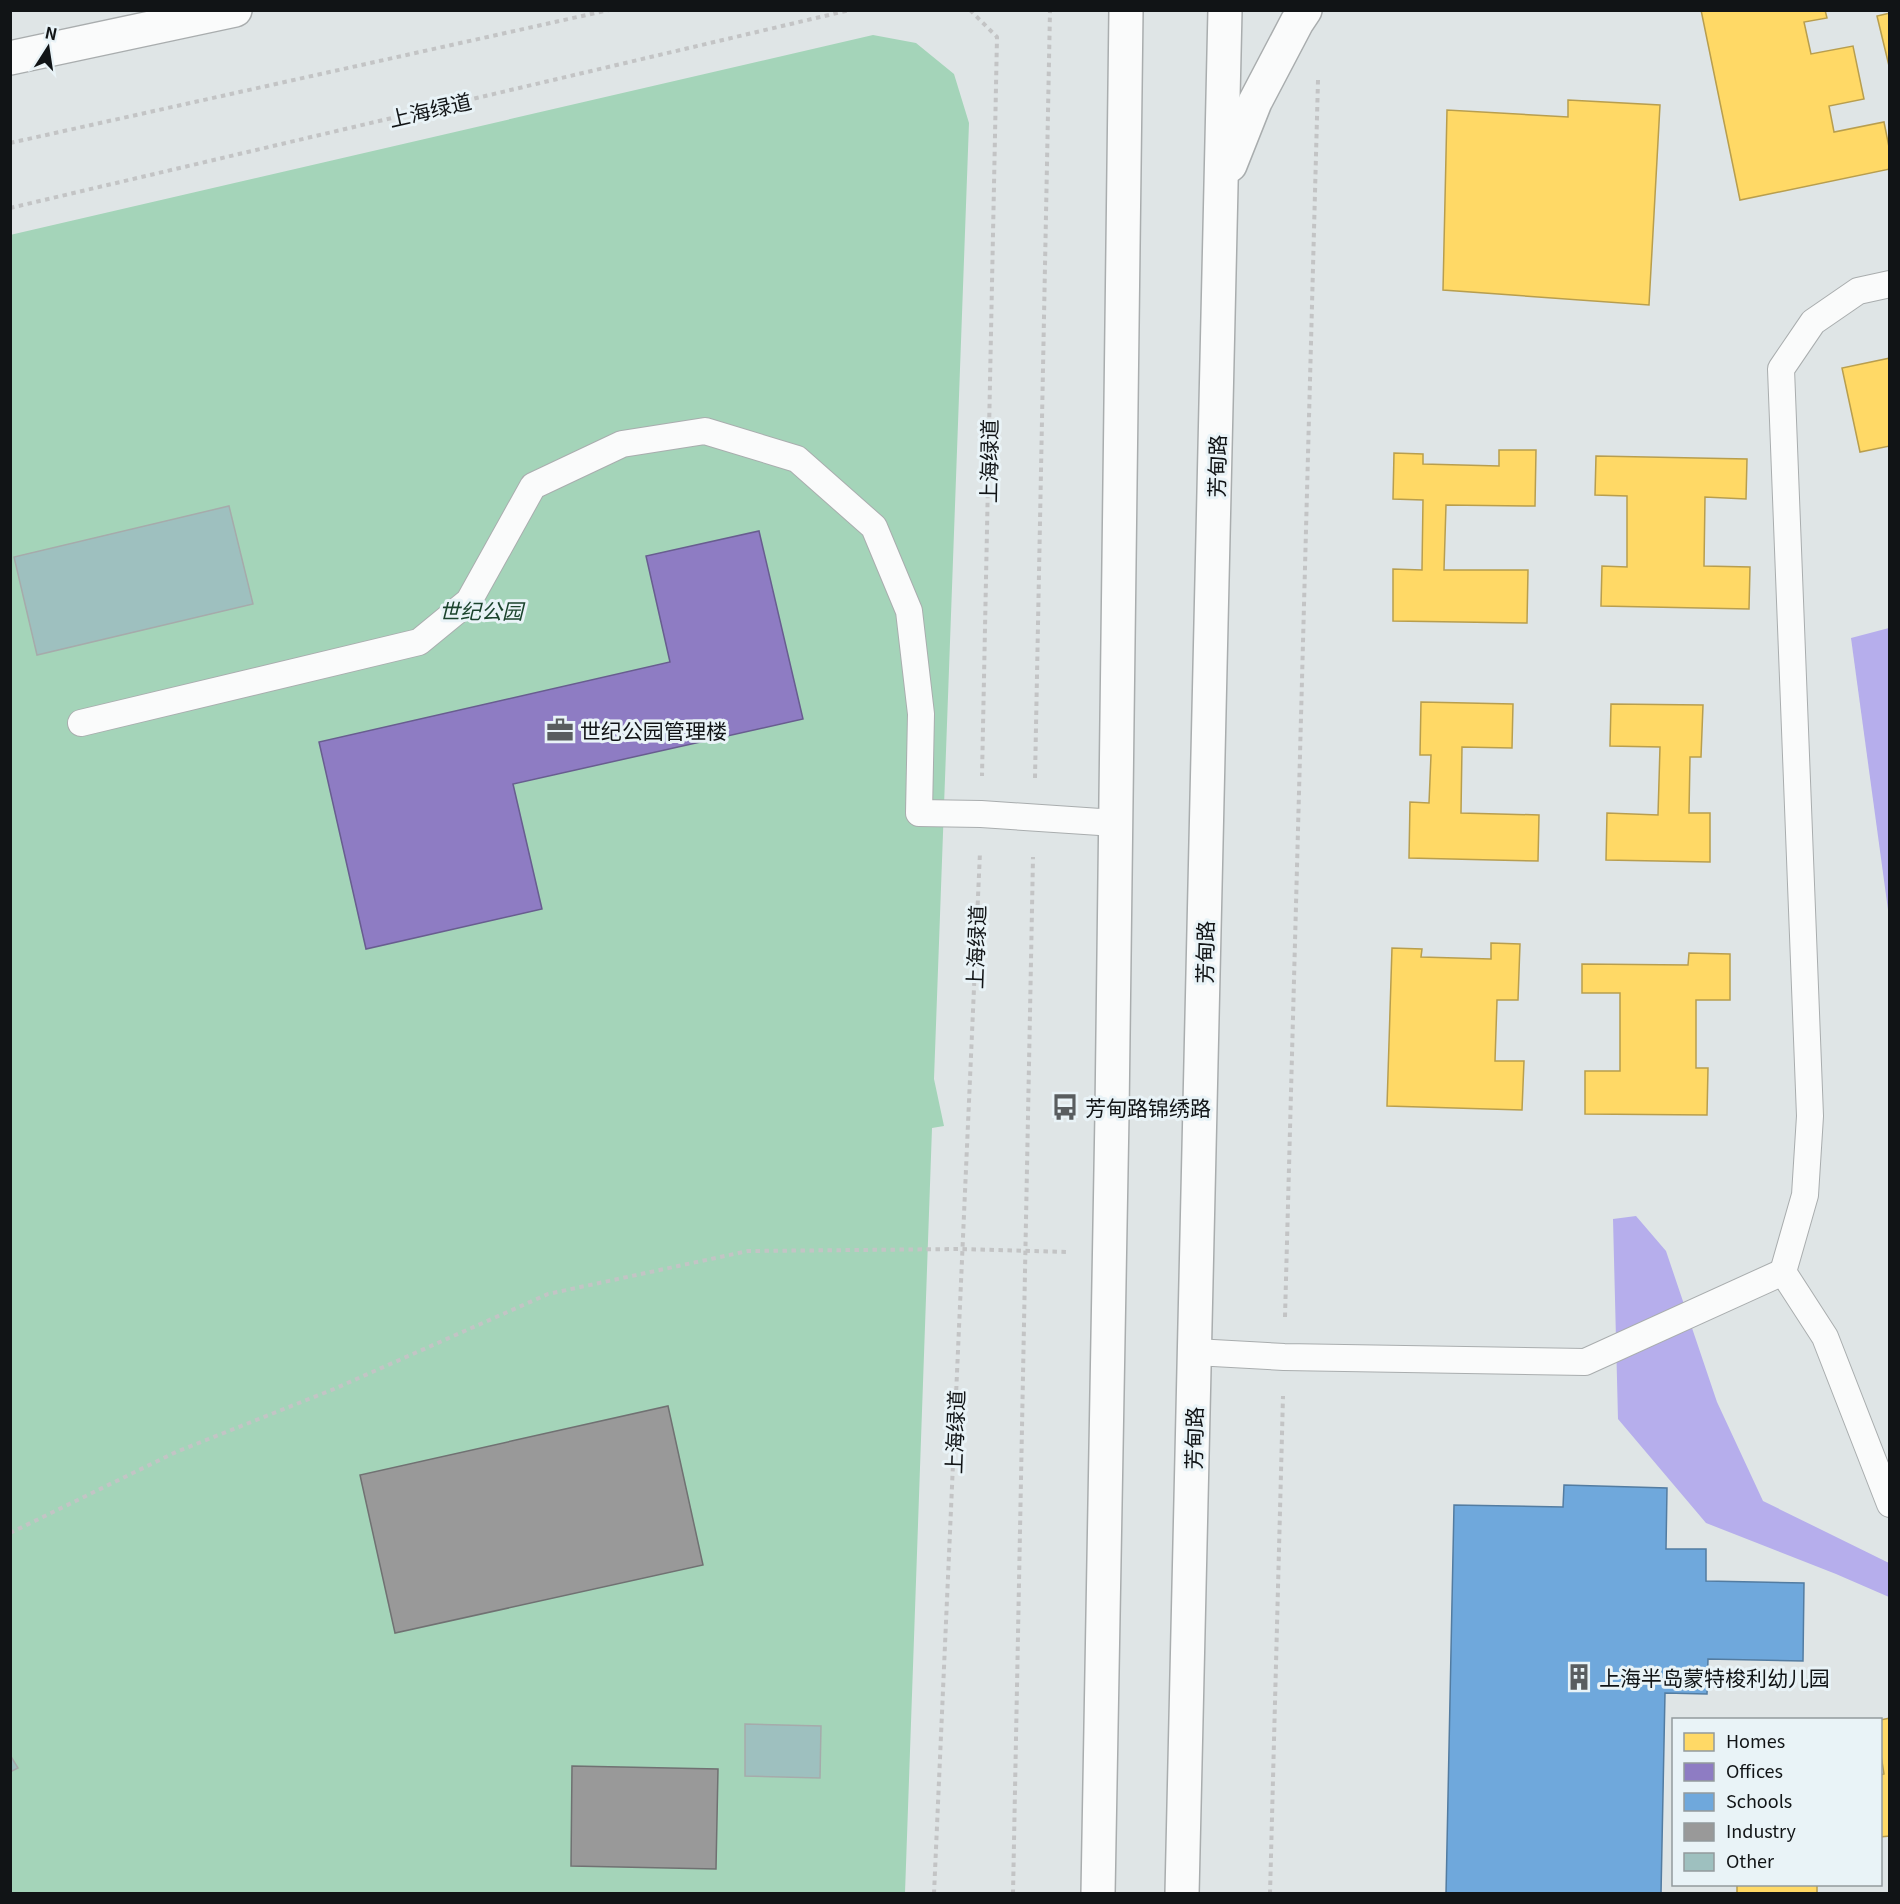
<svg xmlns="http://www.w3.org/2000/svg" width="1900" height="1904" viewBox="0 0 1900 1904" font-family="Georgia,'Noto Sans SC',serif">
<rect width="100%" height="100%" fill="#dfe5e6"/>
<path fill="#a4d4b9" d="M873,35l43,8 38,31 15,49 -35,956 10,47 -12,2 -27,765h-894l-1,-1658z"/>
<g fill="#b6aeec">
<path d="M1889,628h1l-1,289 -38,-279z"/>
<path d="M1636,1216l30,35 51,151 46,99 126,62v34l-53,-23 -130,-51 -88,-104 -5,-200z"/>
</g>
<g fill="#ffd966" stroke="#b89e4e" stroke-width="1.5">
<path d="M1701,10h124l2,8 -23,4 7,32 42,-8 11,53 -35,7 5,26 50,-10 6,30v17l-150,31z"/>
<path d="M1890,13v57l-13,-54z"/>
<path d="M1568,100l92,5 -11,200 -206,-15 4,-180 121,7z"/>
<path d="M1890,358v88l-30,6 -18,-84z"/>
<path d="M1499,450h37l-1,56 -89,-1 -2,65h84l-1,53 -134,-2v-52l29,1 1,-70 -30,-1 1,-46 29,1v10l76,2z"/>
<path d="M1596,456l151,3 -1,40 -41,-2 -1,69 46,1 -1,42 -148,-3 1,-40 25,1v-71l-32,-1z"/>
<path d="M1421,702l92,2 -1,44 -50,-1 -1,66 78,2 -1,46 -129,-3 1,-56 19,1 2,-48h-11z"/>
<path d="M1611,704l92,1 -2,52h-11l-1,56h21v49l-104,-2 1,-47 51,2 2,-68 -50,-1z"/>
<path d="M1491,943l29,1 -2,56h-21l-2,61h29l-2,49 -135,-4 5,-158 30,1 -1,8 70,2z"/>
<path d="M1689,953l41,1v46h-34v68h12l-1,47 -122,-1v-43h35v-78h-38v-29l106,1z"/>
<path d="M1890,1718v118l-10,1v-62l4,-1 -4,-25v-29z"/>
<rect x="1737" y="1884" width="80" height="10"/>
</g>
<path fill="#8e7cc3" stroke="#685d8f" stroke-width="1.5" d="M759,531l44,188 -290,65 29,125 -176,40 -47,-207 351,-80 -24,-106z"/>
<path fill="#6fa8dc" stroke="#537ca1" stroke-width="1.5" d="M1564,1485l103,3 -1,61h40v32l98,2 -1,78 -95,-2 -1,35 -42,-1 -4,201h-215l8,-389 109,2z"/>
<g fill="#999" stroke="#707172" stroke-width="1.5">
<path d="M668,1406l35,159 -308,68 -35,-158z"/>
<path d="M572,1766l146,3 -2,100 -145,-3z"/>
</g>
<g fill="#9ec0bf" stroke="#a6abab" stroke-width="1.5">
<path d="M229,506l24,98 -216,51 -23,-98z"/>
<path d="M745,1724l76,2 -1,52 -75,-2z"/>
<path d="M10,1755l8,13 -8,4z"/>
</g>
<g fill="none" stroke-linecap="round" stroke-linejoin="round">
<defs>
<g id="service">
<path d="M1890,284l-32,7 -45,31 -32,47 29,747 -5,79 -22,77 42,65 65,167"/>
<path d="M81,723l338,-81 50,-41 64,-115 89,-42 83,-13 92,28 77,68 35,84 12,103 -2,99 62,1 134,9"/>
<path d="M1195,1352l89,5 301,5 198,-90"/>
</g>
<g id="secondary">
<path d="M10,58l225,-48"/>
<path d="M1230,165l25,-63 42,-80 8,-12"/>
<path d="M1098,1894l14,-780 14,-1104"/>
<path d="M1182,1894l43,-1884"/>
</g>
</defs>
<use href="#service" stroke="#a9adae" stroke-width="28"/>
<use href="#secondary" stroke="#a9adae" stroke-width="36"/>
<g stroke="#c3c4c5" stroke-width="4" stroke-dasharray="4.5 4.5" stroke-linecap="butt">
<path d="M970,10l27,27 -15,739"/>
<path d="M10,143l599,-133"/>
<path d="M10,208l840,-198"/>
<path d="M1035,778l15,-768"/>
<path d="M1285,1317l33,-1237"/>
<path d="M10,1533l166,-81 158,-63 214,-95 200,-43 214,-2 105,3"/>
<path d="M934,1894l46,-1042"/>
<path d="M1013,1894l20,-1037"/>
<path d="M1270,1894l13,-498"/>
</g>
<use href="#service" stroke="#fafbfb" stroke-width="26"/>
<use href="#secondary" stroke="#fafbfb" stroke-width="33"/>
</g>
<defs>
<symbol id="office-bare" viewBox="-9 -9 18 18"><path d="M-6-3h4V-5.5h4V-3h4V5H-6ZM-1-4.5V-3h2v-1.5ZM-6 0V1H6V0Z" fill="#595d5f" stroke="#e9f3f7" stroke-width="2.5" paint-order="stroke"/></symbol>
<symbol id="bus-bare" viewBox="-9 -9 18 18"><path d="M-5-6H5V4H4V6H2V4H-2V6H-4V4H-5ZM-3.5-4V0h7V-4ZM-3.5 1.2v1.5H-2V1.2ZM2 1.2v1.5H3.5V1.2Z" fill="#595d5f" stroke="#e9f3f7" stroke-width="2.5" paint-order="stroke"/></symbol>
<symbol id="building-bare" viewBox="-9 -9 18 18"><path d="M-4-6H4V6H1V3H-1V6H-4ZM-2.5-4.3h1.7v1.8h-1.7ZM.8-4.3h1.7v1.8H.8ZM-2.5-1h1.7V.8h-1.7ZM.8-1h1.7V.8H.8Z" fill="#595d5f" stroke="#e9f3f7" stroke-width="2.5" paint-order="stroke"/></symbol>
</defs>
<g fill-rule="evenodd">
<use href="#office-bare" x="541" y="711" width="38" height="38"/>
<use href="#bus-bare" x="1046" y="1088" width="38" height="38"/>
<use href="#building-bare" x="1560" y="1658" width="38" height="38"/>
</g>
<g text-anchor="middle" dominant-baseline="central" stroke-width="6" stroke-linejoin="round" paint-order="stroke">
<g font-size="21" fill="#111416" stroke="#e9f3f7">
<text transform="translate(430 109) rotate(-13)">上海绿道</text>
<text transform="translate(988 461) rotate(-89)">上海绿道</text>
<text transform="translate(1216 466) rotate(-89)">芳甸路</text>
<text transform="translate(975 947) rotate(-88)">上海绿道</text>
<text transform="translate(1204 952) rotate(-89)">芳甸路</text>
<text transform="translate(954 1432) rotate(-88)">上海绿道</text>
<text transform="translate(1193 1438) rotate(-89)">芳甸路</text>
</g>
<g font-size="21" font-style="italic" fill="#1a432c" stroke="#e9f3f7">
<text x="481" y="610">世纪公园</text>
</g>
<g font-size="21" fill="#111416" stroke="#e9f3f7" text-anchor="start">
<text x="580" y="730">世纪公园管理楼</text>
<text x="1085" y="1107">芳甸路锦绣路</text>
<text x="1599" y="1677">上海半岛蒙特梭利幼儿园</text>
</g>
</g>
<rect width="1900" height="1904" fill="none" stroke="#111416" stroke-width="24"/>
<rect x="1672" y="1718" width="210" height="168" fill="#e9f3f7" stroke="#939a9d" stroke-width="1.5"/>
<rect x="1684" y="1733" width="30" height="18" fill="#ffd966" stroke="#939a9d" stroke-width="1.5"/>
<text x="1726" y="1748" font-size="18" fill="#111416">Homes</text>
<rect x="1684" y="1763" width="30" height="18" fill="#8e7cc3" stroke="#939a9d" stroke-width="1.5"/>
<text x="1726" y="1778" font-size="18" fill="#111416">Offices</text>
<rect x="1684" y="1793" width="30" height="18" fill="#6fa8dc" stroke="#939a9d" stroke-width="1.5"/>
<text x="1726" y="1808" font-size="18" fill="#111416">Schools</text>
<rect x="1684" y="1823" width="30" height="18" fill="#999999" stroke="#939a9d" stroke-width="1.5"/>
<text x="1726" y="1838" font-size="18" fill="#111416">Industry</text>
<rect x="1684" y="1853" width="30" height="18" fill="#9ec0bf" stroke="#939a9d" stroke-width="1.5"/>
<text x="1726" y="1868" font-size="18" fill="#111416">Other</text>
<g transform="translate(48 48) rotate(12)" stroke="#e9f3f7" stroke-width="4.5" paint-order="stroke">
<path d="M0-4.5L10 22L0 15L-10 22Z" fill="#111416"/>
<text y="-9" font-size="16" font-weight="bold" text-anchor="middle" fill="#111416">N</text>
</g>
</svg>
